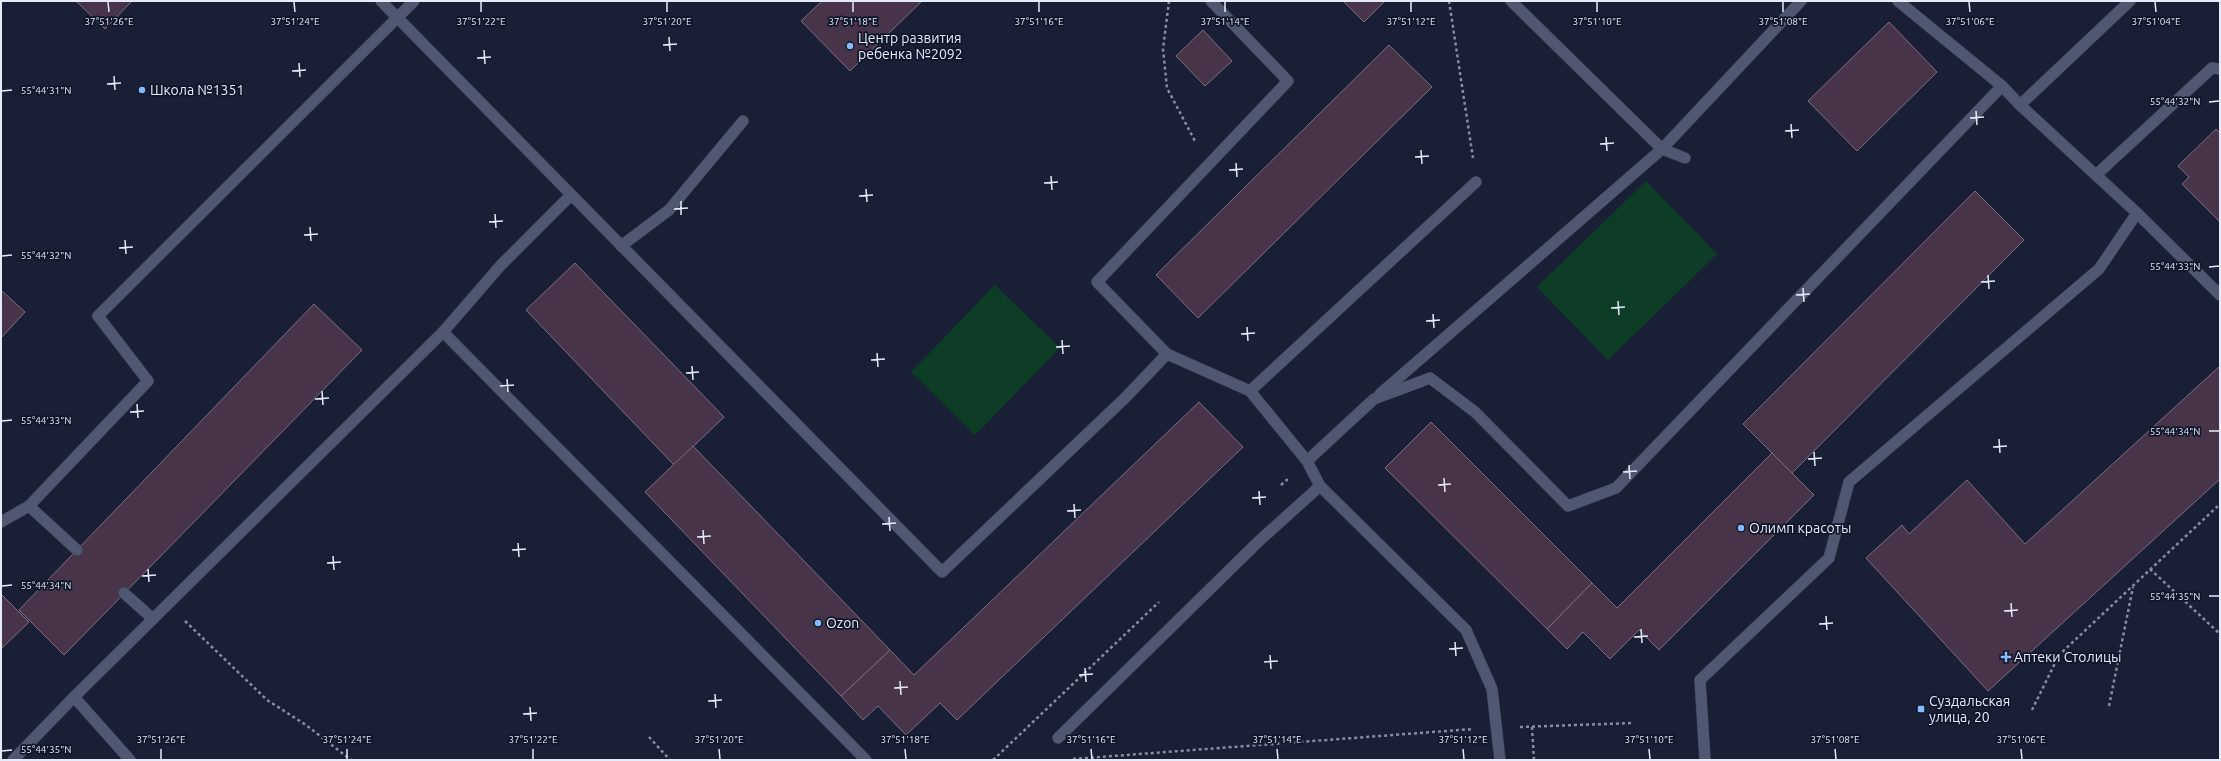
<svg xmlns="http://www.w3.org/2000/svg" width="2221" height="761" viewBox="0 0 2221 761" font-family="Ubuntu,sans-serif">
<rect width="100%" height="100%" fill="#192035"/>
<g fill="#0d3d27">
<path d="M1646,181l71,73 -109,106 -71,-73z"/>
<path d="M995,285l65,63 -85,87 -64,-63z"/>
</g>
<g fill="#473448" stroke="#816c82">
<path d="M76,1h56l-27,28z"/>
<path d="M822,1h100l-72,70 -49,-50z"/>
<path d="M1343,1h42l-21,21z"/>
<path d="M1889,22l48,50 -80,79 -49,-50z"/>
<path d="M1203,30l29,31 -27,25 -29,-30z"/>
<path d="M1389,45l43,42 -234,231 -42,-43z"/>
<path d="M2216,129l4,4v89l-38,-38 7,-7 -11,-11z"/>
<path d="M1975,191l49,49 -232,233 -49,-49z"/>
<path d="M575,263l149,154 -50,48 -148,-155z"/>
<path d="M1,290l24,22 -24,26z"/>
<path d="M314,304l48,46 -298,305 -45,-45z"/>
<path d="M2220,366v113l-232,212 -122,-133 36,-33 7,9 58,-54 58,64z"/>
<path d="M1199,402l44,45 -286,273 -17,-17 -34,32 -28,-29 -15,14 -22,-24 49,-46 24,25z"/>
<path d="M1431,422l161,161 -45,46 -162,-161z"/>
<path d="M693,446l197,204 -49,46 -196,-204z"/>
<path d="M1772,453l42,42 -155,155 -20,-20 -29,29 -27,-27 -16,17 -20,-20 45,-46 25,25z"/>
<path d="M1,594l28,28 -28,27z"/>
</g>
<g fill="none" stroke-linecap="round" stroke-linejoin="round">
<defs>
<g id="service">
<path d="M381,1l561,571 183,-174 42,-44"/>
<path d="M1211,1l77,80 -191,201 70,72 83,37 57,70 67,-62 56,-21 45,34 93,94 48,-18 386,-402 18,19 117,108 83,82"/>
<path d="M1898,1l104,85"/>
<path d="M2020,105l110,-104"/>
<path d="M1685,158l-23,-9 139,-148"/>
<path d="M2096,175l116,-107 8,1"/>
<path d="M621,246l48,-36 74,-89"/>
<path d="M443,332l423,428"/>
<path d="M1250,391l226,-209"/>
<path d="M1380,394l282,-245 -151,-148"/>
<path d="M1307,461l13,25 146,144 26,59 8,71"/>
<path d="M1,522l28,-16"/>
<path d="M77,550l-48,-44 119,-125 -50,-65 316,-315"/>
<path d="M124,593l29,26"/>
<path d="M74,697l56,63"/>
<path d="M1058,738l201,-197 61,-55"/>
<path d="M13,760l61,-63 369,-365 58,-67 70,-70"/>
<path d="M1705,760l-5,-80 129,-122 20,-76 250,-213 38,-56"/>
</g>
</defs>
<use href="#service" stroke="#363b4d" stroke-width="12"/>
<g stroke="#888ea0" stroke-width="2.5" stroke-dasharray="3 3" stroke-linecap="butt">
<path d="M1169,1l-6,48 4,39 29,55"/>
<path d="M1449,1l24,157"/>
<path d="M1281,485l8,-7"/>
<path d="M2150,569l70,65"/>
<path d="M185,621l82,79 39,25 45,35"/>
<path d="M2109,706l24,-119"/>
<path d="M2032,710l27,-55 161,-151"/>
<path d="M1520,727l114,-4"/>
<path d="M1532,727l2,33"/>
<path d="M649,737l21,23"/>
<path d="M1073,759l400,-30"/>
<path d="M993,760l166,-158"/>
</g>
<use href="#service" stroke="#4f5870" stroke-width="11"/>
</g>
<path fill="none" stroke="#e5ebf9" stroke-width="1.5" d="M108,2l1,10M294,2l1,10M481,2v10M667,2v10M853,2v10M1039,2v10M1225,2v10M1411,2v10M1597,2v10M1783,2v10M1969,2l1,10M2155,2l1,10M669,37l1,14M663,45l14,-1M484,50l1,14M477,58l14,-1M299,63l1,14M292,71l14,-1M114,76l1,14M107,84l14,-1M2,91l10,-1M2209,102l10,-1M1976,111l1,14M1970,118l14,-1M1791,124l1,14M1785,131l14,-1M1606,137l1,14M1600,144l14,-1M1421,150l1,14M1415,157l14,-1M1236,163l1,14M1229,170l14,-1M1051,176l1,14M1044,183l14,-1M866,189l1,13M859,196l14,-1M681,201v14M674,209l14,-1M495,214l1,14M489,222l14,-1M310,227l1,14M304,235l14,-1M125,240l1,14M119,248l14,-1M2,256l10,-1M2209,267l10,-1M1988,275l1,14M1981,282l14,-1M1803,288l1,14M1796,295l14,-1M1618,301l1,14M1611,308l14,-1M1433,314l1,14M1426,321l14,-1M1247,327l1,14M1241,334l14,-1M1062,340l1,14M1056,347l14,-1M877,353l1,14M871,360l14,-1M692,366l1,14M686,373l13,-1M507,379l1,13M500,386l14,-1M322,391l1,14M315,399l14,-1M137,404l1,14M130,412l14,-1M2,421l10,-1M2209,431h10M1999,439l1,14M1993,447l14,-1M1814,452l1,14M1808,459l14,-1M1629,465l1,14M1623,472l14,-1M1444,478l1,14M1438,485l13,-1M1259,491l1,14M1252,498l14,-1M1074,504l1,14M1067,511l14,-1M889,517l1,14M882,524l14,-1M703,530l1,14M697,537l14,-1M518,543l1,14M512,550l14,-1M333,556l1,14M327,563l14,-1M148,569l1,13M142,576l14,-1M2,586l10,-1M2209,596h10M2011,603l1,14M2004,611l14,-1M1826,616l1,14M1819,624l14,-1M1641,629l1,14M1634,637l14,-1M1455,642l1,14M1449,649l14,-1M1270,655l1,14M1264,662l14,-1M1085,668l1,14M1079,675l14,-1M900,681l1,14M894,688l14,-1M715,694l1,14M708,701l14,-1M530,707l1,14M523,714l14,-1M161,749v10M347,749v10M533,749v10M719,749l1,10M905,749l1,10M1091,749l1,10M1277,749l1,10M1463,749l1,10M1649,749l1,10M1835,749l1,10M2021,749l1,10M2,751l10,-1"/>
<g fill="#87bbfc" stroke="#10162a" stroke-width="1.5">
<circle cx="850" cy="46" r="4"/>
<circle cx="142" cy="90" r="4"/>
<circle cx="1741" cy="528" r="4"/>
<circle cx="818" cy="623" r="4"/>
<path d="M2004 651h4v4h4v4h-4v4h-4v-4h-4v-4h4z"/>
<rect x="1917" y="705" width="8" height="8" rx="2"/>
</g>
<g text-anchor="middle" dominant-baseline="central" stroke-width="3.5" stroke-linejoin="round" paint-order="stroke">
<g font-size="14" fill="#e5ebf9" stroke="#10162a" text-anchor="start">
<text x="858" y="38">Центр развития<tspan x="858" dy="16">ребенка №2092</tspan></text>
<text x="150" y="90">Школа №1351</text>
<text x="1749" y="528">Олимп красоты</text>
<text x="826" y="623">Ozon</text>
<text x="2014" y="657">Аптеки Столицы</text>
<text x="1929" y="701">Суздальская<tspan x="1929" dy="16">улица, 20</tspan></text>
</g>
</g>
<g font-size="10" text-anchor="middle" fill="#e5ebf9" stroke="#10162a" stroke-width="3.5" stroke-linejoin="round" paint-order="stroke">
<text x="109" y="25">37°51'26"E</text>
<text x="295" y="25">37°51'24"E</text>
<text x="481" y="25">37°51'22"E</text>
<text x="667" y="25">37°51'20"E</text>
<text x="853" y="25">37°51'18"E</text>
<text x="1039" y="25">37°51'16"E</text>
<text x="1225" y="25">37°51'14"E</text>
<text x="1411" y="25">37°51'12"E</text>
<text x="1597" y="25">37°51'10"E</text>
<text x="1783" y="25">37°51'08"E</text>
<text x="1970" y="25">37°51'06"E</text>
<text x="2156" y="25">37°51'04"E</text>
<text x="46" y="94">55°44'31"N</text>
<text x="2175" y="105">55°44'32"N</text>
<text x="46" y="259">55°44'32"N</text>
<text x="2175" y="270">55°44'33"N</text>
<text x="46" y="424">55°44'33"N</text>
<text x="2175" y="435">55°44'34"N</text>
<text x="46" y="589">55°44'34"N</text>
<text x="2175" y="600">55°44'35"N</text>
<text x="161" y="743">37°51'26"E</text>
<text x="347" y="743">37°51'24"E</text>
<text x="533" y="743">37°51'22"E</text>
<text x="719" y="743">37°51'20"E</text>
<text x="905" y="743">37°51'18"E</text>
<text x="1091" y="743">37°51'16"E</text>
<text x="1277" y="743">37°51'14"E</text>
<text x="1463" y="743">37°51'12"E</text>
<text x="1649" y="743">37°51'10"E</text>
<text x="1835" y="743">37°51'08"E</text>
<text x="2021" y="743">37°51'06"E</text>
<text x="46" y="753">55°44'35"N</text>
</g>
<rect width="2221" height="761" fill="none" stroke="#e5ebf9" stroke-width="4"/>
</svg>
